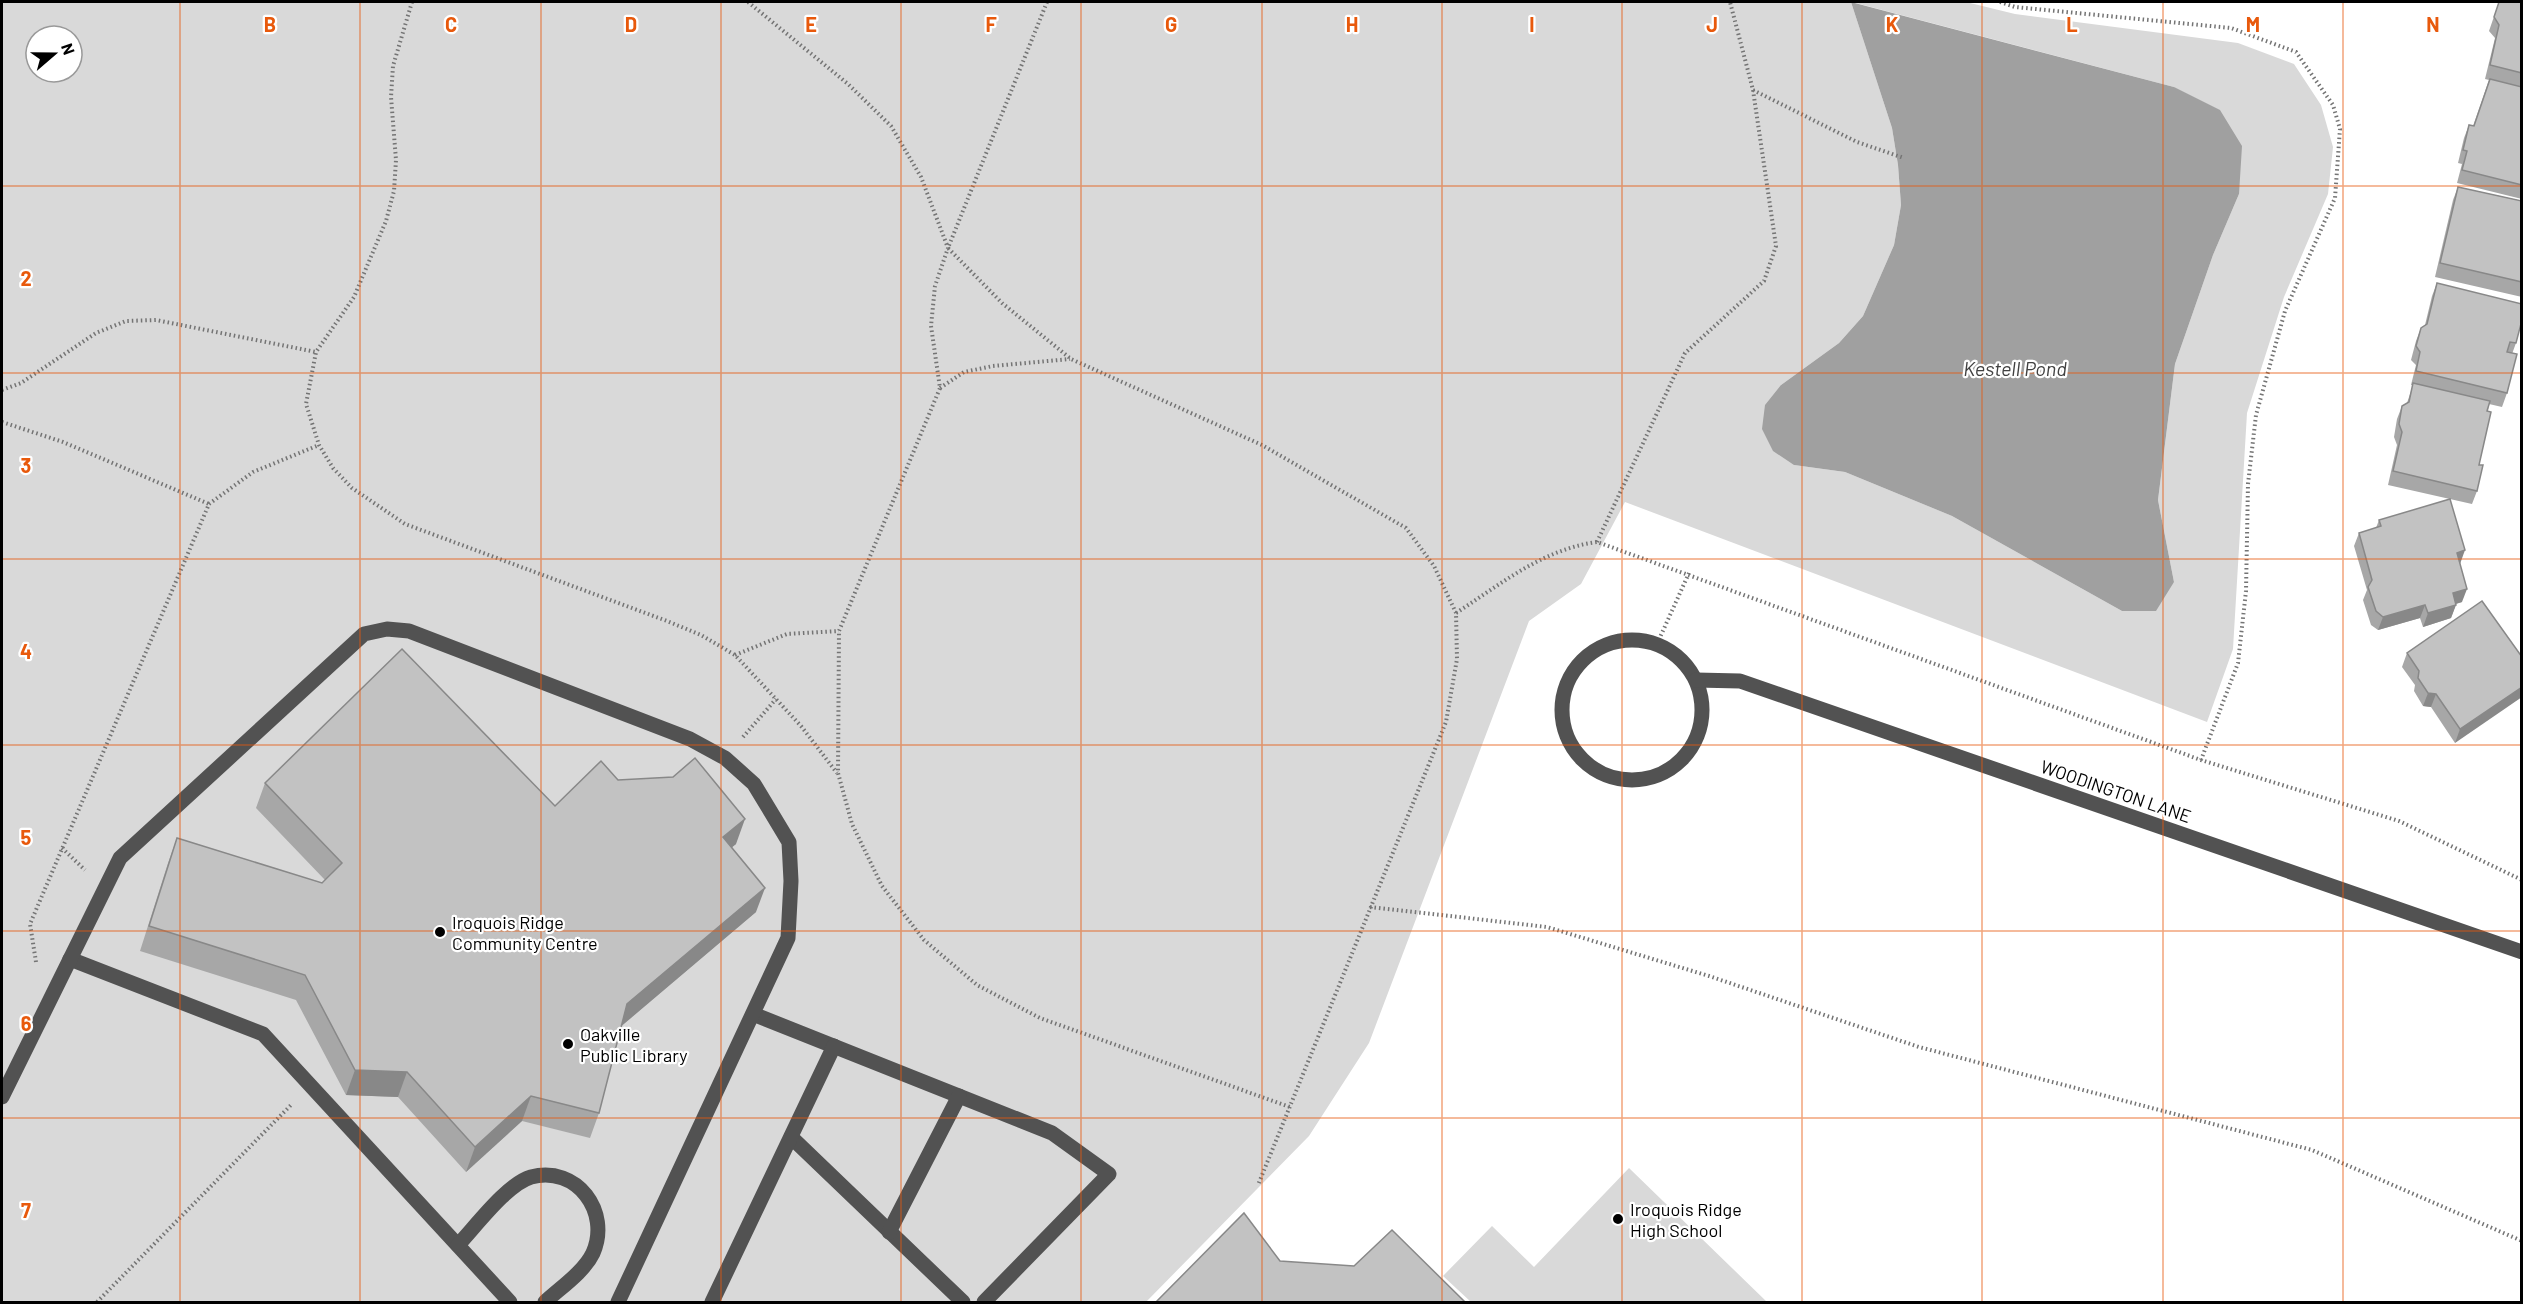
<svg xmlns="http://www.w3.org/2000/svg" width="2523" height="1304" viewBox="0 0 2523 1304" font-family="Barlow,sans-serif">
<rect width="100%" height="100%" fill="#fff"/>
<g fill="#d9d9d9" fill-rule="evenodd">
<path d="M2,2h1849l41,126 6,37 3,40 -7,40 -31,71 -24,27 -58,42 13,80 51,7 107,44 170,95 52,-29 -16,-82 17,-136 38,-109 26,-61 -65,-107 -322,-85h114l49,12 223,29 56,21 27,41 12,42 -5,47 -44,103 -37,116 -14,236 -26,73 -582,-220 -44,82 -52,37 -160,422 -60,93 -163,166h-1144zM36,36h36v36h-36z"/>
<path d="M1629,1168l138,134h-296l-28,-26 49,-50 42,41z"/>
</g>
<path fill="#a0a0a0" d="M1851,2l323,85 46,23 22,36 -3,48 -26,61 -38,109 -17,136 16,82 -18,29h-34l-170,-95 -107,-44 -51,-7 -21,-14 -11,-22 3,-24 16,-20 58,-42 24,-27 31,-71 7,-40 -3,-40 -6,-37z"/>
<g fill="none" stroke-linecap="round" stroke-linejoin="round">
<g stroke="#747474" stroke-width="4" stroke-dasharray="1.5 3" stroke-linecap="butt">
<path d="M412,2l-19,64 -2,31 5,63 -2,31 -8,30 -32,76 -38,55 -10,52 13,41 14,23 19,20 53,36 262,97 34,14 34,20 66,71 36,47"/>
<path d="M748,2l100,82 43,42 30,51 27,71 -13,38 -4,40 9,62 -101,243 -1,142 14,51 30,62 42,54 53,45 63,33 250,89"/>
<path d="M1047,2l-99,246 54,55 69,56 191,86 144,83 28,38 22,47 1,46 -11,63 -188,463"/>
<path d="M2000,2l15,5 216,21 65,24 37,53 7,24 -5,69 -50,113 -29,104 -8,69 -2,107 -8,72 -37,97"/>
<path d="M1753,90l104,52 47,16"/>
<path d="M940,388l24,-16 29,-6 77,-7"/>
<path d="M2,390l19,-7 75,-50 30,-12 30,-1 160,32"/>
<path d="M2,422l61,20 146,62"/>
<path d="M1597,542l88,-189 79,-72 12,-35 -23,-156 -23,-88"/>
<path d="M1456,613c45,-29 87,-64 141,-71l604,218 198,61 123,59"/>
<path d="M1657,644l32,-71"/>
<path d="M735,655l52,-21 52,-3"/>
<path d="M743,737l33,-38"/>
<path d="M62,848l23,22"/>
<path d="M1370,907l177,20 162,49 210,71 393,103 210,91"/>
<path d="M36,962l-6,-38 179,-420 44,-32 66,-27"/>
<path d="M97,1302l194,-197"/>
</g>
<g stroke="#525252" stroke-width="15">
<circle cx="1632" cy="710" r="70"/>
<path d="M1696,680l44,1 782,271"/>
<path d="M70,959l193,75 247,268"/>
<path d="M753,1014l299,119 57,41 -125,128"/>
<path d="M2,1097l118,-239 244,-224 23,-5 22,2 281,108 35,19 29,26 35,58 2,39 -3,57 -170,364"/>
<path d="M791,1137l172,165"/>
<path d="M889,1232l70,-136"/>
<path d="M458,1245c18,-19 49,-61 73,-68 46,-12 80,35 62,76 -9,19 -33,35 -48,49"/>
<path d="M712,1302l122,-256"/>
</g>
</g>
<g fill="#a7a7a7">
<path d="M2499,2h23v197l-65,-16 5,-19 -4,-1 6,-25 5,-13 4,1 16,-46 -4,-1 10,-41 -6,-7z"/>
<path d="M2458,187l64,14v96l-87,-20 18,-77z"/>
<path d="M2437,283l79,60 -4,11 -5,39 -5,14 -13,-3 -10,61 -2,26 -5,13 -84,-19 9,-40 -3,-8 3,-18 5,-13 5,-3 6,-18h-2l5,-20 -5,-5 5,-19 5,-13 4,-3 7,-29z"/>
<path d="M2379,520l81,44 2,38 -6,2 -5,14 -28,9 -3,-9 -42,12 -7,-5 -8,-25 4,-10 -13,-44 5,-13 17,-5z"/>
<path d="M2407,653l115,4 -67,86 -24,-36 -8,-1 -9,-15 1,-6 -13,-18z"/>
<path d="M618,780l118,64 -4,3 24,65 -135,114 -22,87 -9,25 -68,-17 -56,51 -68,-75 -52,-2 -50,-95 -156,-49 28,-88 9,-25 145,45 3,-3 -69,-72 9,-25 290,23z"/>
</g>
<g fill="#888">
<path d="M2465,550l-5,14 -8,2 5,-13z"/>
<path d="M2467,589l-5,13 -14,4 5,-13z"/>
<path d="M2425,605l-5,13 -42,12 5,-13z"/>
<path d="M2456,605l-5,13 -28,9 5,-14z"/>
<path d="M2522,687v10l-67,46 5,-14z"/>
<path d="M2428,693l8,1 -5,13 -8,-1z"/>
<path d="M745,819l-9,25 -22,18 9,-25z"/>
<path d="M765,888l-9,24 -138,117 9,-25z"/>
<path d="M355,1070l52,2 -9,25 -52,-2z"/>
<path d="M531,1096l-9,25 -56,51 9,-25z"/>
</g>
<g fill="#c2c2c2" stroke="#888" stroke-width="1.5">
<path d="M2499,2h23v71l-32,-8 9,-40 -5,-8z"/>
<path d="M2490,79l32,8v98l-60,-15 5,-19 -4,-1 6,-25 5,1z"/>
<path d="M2458,187l64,14v81l-82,-19z"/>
<path d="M2437,283l85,21v16l-6,23 -6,-1 -3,10 10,2 -10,39 -91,-22 4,-19 -4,-6 5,-18 6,-4z"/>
<path d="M2413,383l77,18 -3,10 4,1 -12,53h4l-6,26 -84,-20 9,-39 -3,-8 3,-18 7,-4z"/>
<path d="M2450,499l15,51 -8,3 10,36 -14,4 3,12 -28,8 -3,-8 -42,12 -7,-6 -8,-24 4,-7 -13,-47 22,-7 -2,-6z"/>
<path d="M2482,601l40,56v30l-62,42 -24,-35 -8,-1 -10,-15 1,-7 -12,-18z"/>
<path d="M402,649l153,157 46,-45 17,19 55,-3 22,-19 50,61 -22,18 42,51 -138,116 -28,109 -68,-17 -56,51 -68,-75 -52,-2 -50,-95 -156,-49 28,-88 145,45 20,-20 -77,-80z"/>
<path d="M1244,1213l36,48 74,5 38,-36 73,72h-309z"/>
</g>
<path fill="none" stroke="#e8590c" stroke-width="1.5" stroke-opacity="0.55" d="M180,2v1300M360,2v1300M541,2v1300M721,2v1300M901,2v1300M1081,2v1300M1262,2v1300M1442,2v1300M1622,2v1300M1802,2v1300M1982,2v1300M2163,2v1300M2343,2v1300M2,186h2520M2,373h2520M2,559h2520M2,745h2520M2,931h2520M2,1118h2520"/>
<g fill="#000" stroke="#fff" stroke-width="2">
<circle cx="440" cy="932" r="6"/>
<circle cx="568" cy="1044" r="6"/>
<circle cx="1618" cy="1219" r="6"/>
</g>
<g text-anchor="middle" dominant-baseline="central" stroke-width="4.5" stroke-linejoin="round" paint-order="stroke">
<g font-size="18" fill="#000" stroke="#fff">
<text transform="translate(2116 791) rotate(19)">WOODINGTON LANE</text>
</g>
<g font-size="18" fill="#000" stroke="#fff" text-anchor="start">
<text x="452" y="922">Iroquois Ridge<tspan x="452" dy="21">Community Centre</tspan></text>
<text x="580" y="1034">Oakville<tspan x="580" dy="21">Public Library</tspan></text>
<text x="1630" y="1209">Iroquois Ridge<tspan x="1630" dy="21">High School</tspan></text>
</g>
<g font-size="20" font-style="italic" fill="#414141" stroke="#fff">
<text x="2015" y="368">Kestell Pond</text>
</g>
</g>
<g font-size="20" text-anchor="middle" font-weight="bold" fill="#e8590c" stroke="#fff" stroke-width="4.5" stroke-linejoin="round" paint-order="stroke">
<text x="270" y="32">B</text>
<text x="451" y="32">C</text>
<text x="631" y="32">D</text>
<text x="811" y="32">E</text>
<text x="991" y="32">F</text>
<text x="1171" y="32">G</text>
<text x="1352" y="32">H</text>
<text x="1532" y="32">I</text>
<text x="1712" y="32">J</text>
<text x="1892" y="32">K</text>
<text x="2072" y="32">L</text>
<text x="2253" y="32">M</text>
<text x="2433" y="32">N</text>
<text x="26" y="286">2</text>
<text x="26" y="473">3</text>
<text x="26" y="659">4</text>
<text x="26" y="845">5</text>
<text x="26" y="1031">6</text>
<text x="26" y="1218">7</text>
</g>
<rect width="2523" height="1304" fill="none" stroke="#000000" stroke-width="6"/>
<g transform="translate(54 54) rotate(70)"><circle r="28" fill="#ffffff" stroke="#999999" stroke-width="1.5"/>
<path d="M0-4.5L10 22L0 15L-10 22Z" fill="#000000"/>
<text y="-9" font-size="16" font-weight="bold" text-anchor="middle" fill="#000000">N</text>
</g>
</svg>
